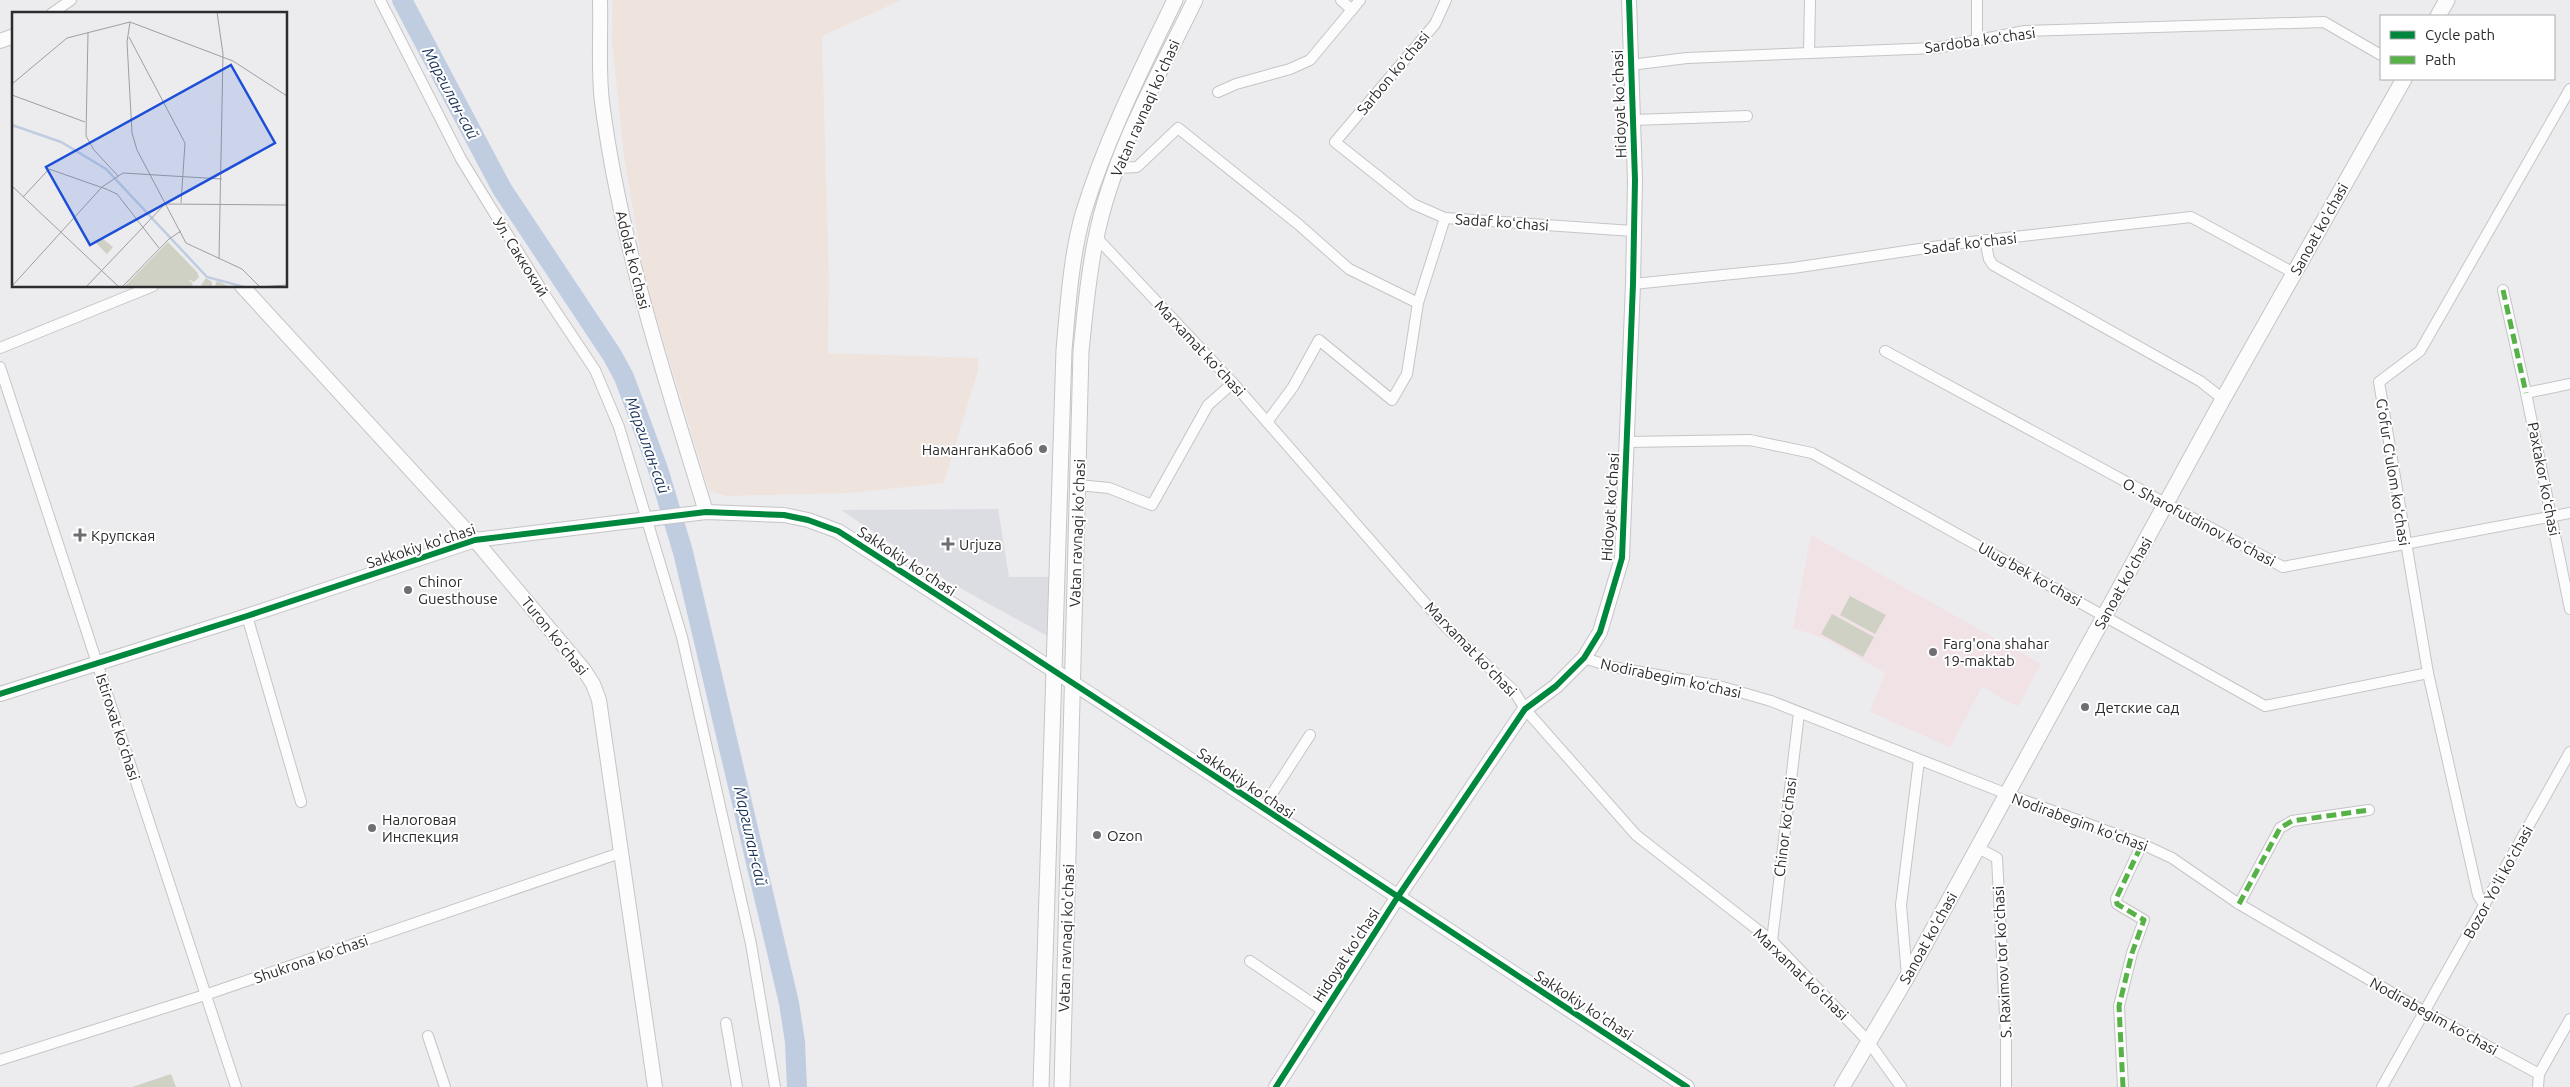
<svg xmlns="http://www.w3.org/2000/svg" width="2570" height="1087" viewBox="0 0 2570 1087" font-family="Ubuntu,sans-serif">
<rect width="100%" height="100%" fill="#ececef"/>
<path fill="#dcdce3" d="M998,509l11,68h40l2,61 -102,-56 -108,-72z"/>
<path fill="#efe4dd" d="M612,0h290l-80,36 7,241 -1,76 150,5v12l-34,113 -94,10 -123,3 -18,-5 -64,-211 -21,-123 -12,-114z"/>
<path fill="#f1e2e6" d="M1811,535l230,129 -23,43 -36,-20 -32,60 -80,-35 15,-39 -59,-34 -33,-11z"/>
<g fill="#cfd1c5">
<path d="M1850,596l36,19 -11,19 -35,-19z"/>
<path d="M1832,614l42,23 -11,20 -42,-23z"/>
<path d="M171,1074l5,13h-44z"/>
</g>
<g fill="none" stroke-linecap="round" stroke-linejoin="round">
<path stroke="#c0cde1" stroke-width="20" d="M402,0l100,189 110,166 12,22 34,92 25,83 106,451 6,39 2,45"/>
<defs>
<g id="minor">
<path d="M380,0l81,159 82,133 52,78 24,57 63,210 69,307 24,143"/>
<path d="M1341,0l11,10"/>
<path d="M1446,0l-11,24 -100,118 78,62 32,14 188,13"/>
<path d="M1977,0v40"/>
<path d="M51,14l20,-14"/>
<path d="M1809,53l1,-53"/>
<path d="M1630,65l57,-7 249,-10 89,-17 299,-9 57,33"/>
<path d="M1218,92l18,-8 54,-15 20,-9 50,-60"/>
<path d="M1633,120l114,-4"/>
<path d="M1117,168l20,-1 41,-39 120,96 51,45 69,34"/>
<path d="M1096,237l137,146 213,244 68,64 11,18 111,126 136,106 96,100 33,46"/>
<path d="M1985,240l4,19 4,6 207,116 23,18"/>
<path d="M1633,284l160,-16 160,-24 238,-27 103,56"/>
<path d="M2503,290l23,103"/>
<path d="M0,348l153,-62"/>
<path d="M1885,351l398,216 287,-54"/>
<path d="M0,367l236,720"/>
<path d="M2570,384l-44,9 44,216"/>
<path d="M1267,422l26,-35 26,-47 73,60 15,-26 11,-71 27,-85"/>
<path d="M1627,442l123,-2 62,13 453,253 163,-33"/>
<path d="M1078,485l31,3 43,17 56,-100 25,-22"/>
<path d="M247,616l54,186"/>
<path d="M1584,658l29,9 106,19 52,15 236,93 135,50 30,14 67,46 186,108 114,62"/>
<path d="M1262,809l48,-74"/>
<path d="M1978,848l19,10 9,176v53"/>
<path d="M2239,904l41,-76 12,-7 77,-11"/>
<path d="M2485,906l-7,-11 -50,-222 -49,-291 41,-31 150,-262"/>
<path d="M1772,941l27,-228"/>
<path d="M1250,961l75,51"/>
<path d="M1907,976l-6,-71 18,-145"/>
<path d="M726,1023l11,64"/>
<path d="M428,1036l17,51"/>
<path d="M0,1060l208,-66 412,-141"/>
<path d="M2123,1087l-4,-81 13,-53 12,-33 -27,-16 -1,-5 26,-55"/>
<path d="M2382,1087l188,-335"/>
<path d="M2538,1087l1,-13 31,-55"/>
</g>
<g id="tertiary">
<path d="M600,0c1,34 -2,69 2,102 18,140 63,276 104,410"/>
<path d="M0,41l14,-5"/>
<path d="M242,286l233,254 109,130 9,14 6,16 56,387"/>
<path d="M0,694l247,-78 228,-76 231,-28 78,3 24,5 30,11c285,182 566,371 849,556"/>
<path d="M1276,1087l121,-189 128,-189 31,-23 28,-28 16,-26 22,-74 11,-274 2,-104 -6,-180"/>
</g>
<g id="secondary">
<path d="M2438,16l9,-16"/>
<path d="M1041,1087l23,-737c4,-45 7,-93 19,-136 23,-75 58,-144 92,-214"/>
<path d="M1062,1087l19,-736c4,-38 7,-76 15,-113 17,-84 62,-162 99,-238"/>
<path d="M1842,1087l65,-110 316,-578 181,-320"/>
</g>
</defs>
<use href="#minor" stroke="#c5c5c7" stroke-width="12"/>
<use href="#tertiary" stroke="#c5c5c7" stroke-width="16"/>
<use href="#secondary" stroke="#c5c5c7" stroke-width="17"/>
<use href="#minor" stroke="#fcfcfd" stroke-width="10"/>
<use href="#tertiary" stroke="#fcfcfd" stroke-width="14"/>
<use href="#secondary" stroke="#fcfcfd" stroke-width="15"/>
<g stroke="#56b246" stroke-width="5" stroke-dasharray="10 5" stroke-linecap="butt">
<path d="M2503,290l23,103"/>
<path d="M2239,904l41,-76 12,-7 77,-11"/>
<path d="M2123,1087l-4,-81 13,-53 12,-33 -27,-16 -1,-5 26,-55"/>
</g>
<defs>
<g id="cycleway">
<path d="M0,694l247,-78 228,-76 231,-28 78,3 24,5 30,11c285,182 566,371 849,556"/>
<path d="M1276,1087l121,-189 128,-189 31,-23 28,-28 16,-26 22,-74 11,-274 2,-104 -6,-180"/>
</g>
</defs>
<use href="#cycleway" stroke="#fff" stroke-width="9"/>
<use href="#cycleway" stroke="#00873e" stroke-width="6"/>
</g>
<g fill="#6f6f72" stroke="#fff" stroke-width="2">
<circle cx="1043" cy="449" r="5"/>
<path d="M77.5 527.5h5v5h5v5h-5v5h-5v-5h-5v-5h5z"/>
<path d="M945.5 536.5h5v5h5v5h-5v5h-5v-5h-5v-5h5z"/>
<circle cx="408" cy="590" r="5"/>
<circle cx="1933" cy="652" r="5"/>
<circle cx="2085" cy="707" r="5"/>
<circle cx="372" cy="828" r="5"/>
<circle cx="1097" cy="835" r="5"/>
</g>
<g text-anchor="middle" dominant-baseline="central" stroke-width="4" stroke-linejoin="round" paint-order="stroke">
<g font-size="15" fill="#2c2c2e" stroke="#fff">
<text transform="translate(1980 40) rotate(-8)">Sardoba koʻchasi</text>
<text transform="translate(1393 73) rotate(-50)">Sarbon koʻchasi</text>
<text transform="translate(1619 104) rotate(-92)">Hidoyat ko'chasi</text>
<text transform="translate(1145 108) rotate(-66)">Vatan ravnaqi ko'chasi</text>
<text transform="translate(1502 222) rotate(4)">Sadaf koʻchasi</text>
<text transform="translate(2319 229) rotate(-61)">Sanoat ko'chasi</text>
<text transform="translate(1970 243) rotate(-7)">Sadaf koʻchasi</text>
<text transform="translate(521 257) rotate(58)">Ул. Саккокий</text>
<text transform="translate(633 260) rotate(76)">Adolat koʻchasi</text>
<text transform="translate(1200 348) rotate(47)">Marxamat koʻchasi</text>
<text transform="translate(2393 472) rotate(81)">Gʻofur Gʻulom koʻchasi</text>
<text transform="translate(2544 479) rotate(79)">Paxtakor koʻchasi</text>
<text transform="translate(1610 507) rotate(-86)">Hidoyat ko'chasi</text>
<text transform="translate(2199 522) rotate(28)">O. Sharofutdinov koʻchasi</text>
<text transform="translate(1077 533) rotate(-88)">Vatan ravnaqi ko'chasi</text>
<text transform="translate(421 546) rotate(-18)">Sakkokiy ko'chasi</text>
<text transform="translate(907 561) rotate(33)">Sakkokiy ko'chasi</text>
<text transform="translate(2030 574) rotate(29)">Ulugʻbek koʻchasi</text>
<text transform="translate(2123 583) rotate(-61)">Sanoat ko'chasi</text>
<text transform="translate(555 636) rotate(51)">Turon ko'chasi</text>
<text transform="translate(1471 649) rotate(46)">Marxamat koʻchasi</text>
<text transform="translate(1671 678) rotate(12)">Nodirabegim koʻchasi</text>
<text transform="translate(118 727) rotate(72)">Istiroxat koʻchasi</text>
<text transform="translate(1246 783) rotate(34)">Sakkokiy ko'chasi</text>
<text transform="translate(2080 822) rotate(20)">Nodirabegim koʻchasi</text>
<text transform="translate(1785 827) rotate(-83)">Chinor koʻchasi</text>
<text transform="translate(2498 882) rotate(-61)">Bozor Yoʻli koʻchasi</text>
<text transform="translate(1066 938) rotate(-88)">Vatan ravnaqi ko'chasi</text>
<text transform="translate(1928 938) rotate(-61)">Sanoat ko'chasi</text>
<text transform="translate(1346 955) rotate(-57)">Hidoyat ko'chasi</text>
<text transform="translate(311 959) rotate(-19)">Shukrona koʻchasi</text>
<text transform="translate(2002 962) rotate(-93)">S. Raximov tor koʻchasi</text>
<text transform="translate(1801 974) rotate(44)">Marxamat koʻchasi</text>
<text transform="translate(1584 1005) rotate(33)">Sakkokiy ko'chasi</text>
<text transform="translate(2434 1016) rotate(29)">Nodirabegim koʻchasi</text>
</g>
<g font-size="15" fill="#2c2c2e" stroke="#fff" text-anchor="start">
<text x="1033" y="449" text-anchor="end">НаманганКабоб</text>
<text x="91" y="535">Крупская</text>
<text x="959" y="544">Urjuza</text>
<text x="418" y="581">Chinor<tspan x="418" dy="17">Guesthouse</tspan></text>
<text x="1943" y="643">Farg'ona shahar<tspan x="1943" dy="17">19-maktab</tspan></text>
<text x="2095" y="707">Детские сад</text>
<text x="382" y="819">Налоговая<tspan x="382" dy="17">Инспекция</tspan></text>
<text x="1107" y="835">Ozon</text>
</g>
<g font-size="16" font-style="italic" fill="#1b345a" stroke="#fff">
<text transform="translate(451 93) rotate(62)">Маргилан-сай</text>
<text transform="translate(648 445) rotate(70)">Маргилан-сай</text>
<text transform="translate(751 836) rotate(77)">Маргилан-сай</text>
</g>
</g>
<g transform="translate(12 12)">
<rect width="275" height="275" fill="#ececef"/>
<path d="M90,226l11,9 -6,7 -11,-11zM156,230l29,30 2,5 -5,5 -6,-3 5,5 -2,3h-67zM194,266l6,4v4h3l2,-5 14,6h-31z" fill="#cfd1c5"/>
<path fill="none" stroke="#c0cde1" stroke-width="2.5" d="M0,113l49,17 45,27 101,108 37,10"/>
<path fill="none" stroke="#9f9fa2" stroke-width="1" d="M205,0l6,42 -4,205M118,10l-3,20 5,91 5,17 49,93 56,26 18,18M76,21l-2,103 8,14 24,26M117,25l56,106 -4,60M0,72l55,-46 63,-16 103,39 54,35M0,83l73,27M0,174l107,101M11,185l26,-28 57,20 11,5 42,54M153,192l122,1M1,273l89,-98 21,-14 99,6M74,275l79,-83M110,275l47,-48 12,-8M247,275l28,-2"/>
<path fill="#1d4ed8" fill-opacity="0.15" stroke="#1d4ed8" stroke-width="2.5" d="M219,53l44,78 -185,102 -44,-78z"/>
<rect width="275" height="275" fill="none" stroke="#2c2c2e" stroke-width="2.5"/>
</g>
<rect x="2380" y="15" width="175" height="65" fill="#ffffff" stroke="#ababab"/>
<rect x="2390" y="31" width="25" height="8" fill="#00873e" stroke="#ababab"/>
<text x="2425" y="40" font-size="15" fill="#2c2c2e">Cycle path</text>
<rect x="2390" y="56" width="25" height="8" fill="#56b246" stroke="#ababab"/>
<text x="2425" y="65" font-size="15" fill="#2c2c2e">Path</text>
</svg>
